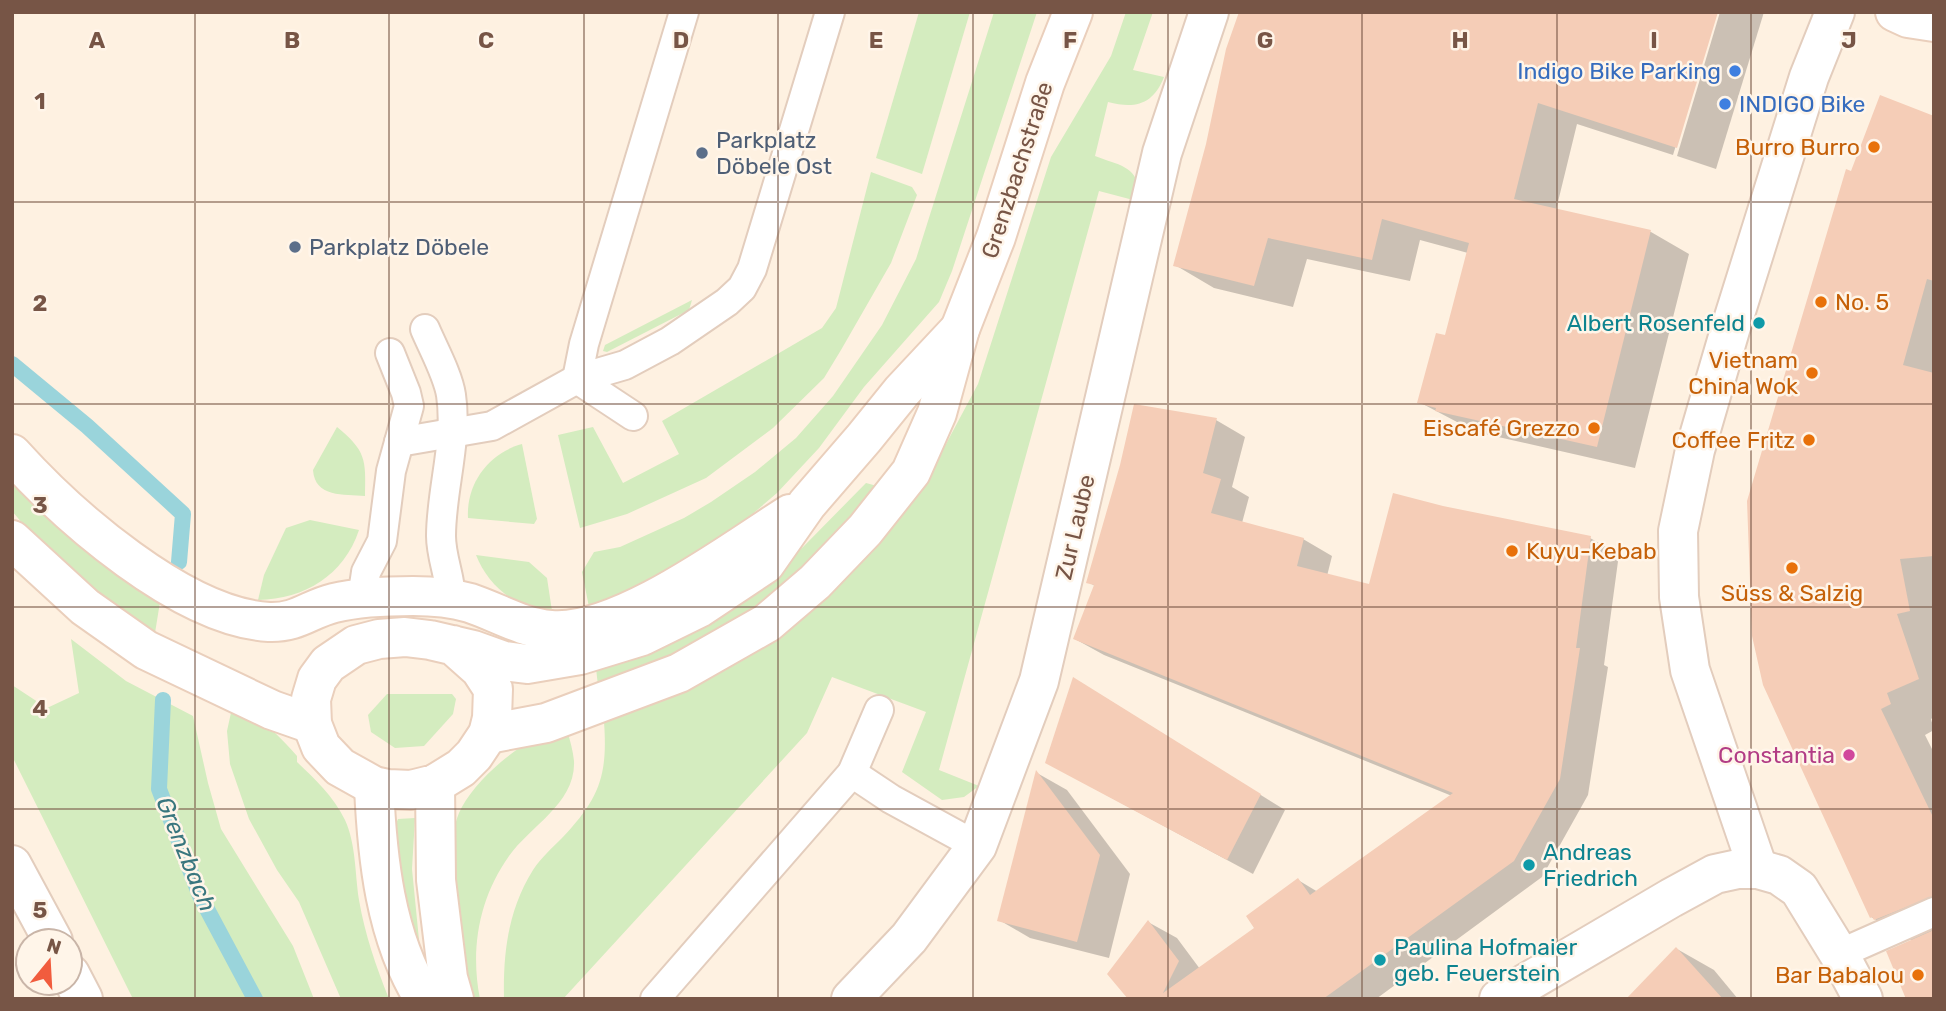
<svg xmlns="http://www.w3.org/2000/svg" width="1946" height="1011" viewBox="0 0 1946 1011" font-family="Rubik,sans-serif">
<rect width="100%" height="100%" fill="#fef1e1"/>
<g fill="#d4ecbf">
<path d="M919,12h51l-48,162 -46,-16z"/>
<path d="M994,12h43l-85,259 -13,31 -75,85 -45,61 -42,45 -42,36 -80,51 -66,27 -7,-35 12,-20 26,-5 64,-29 27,-16 44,-30 41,-34 37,-42 49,-71 34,-66z"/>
<path d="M1126,12h27l-20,58 31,7c-11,28 -29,32 -56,25l-13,54c25,10 48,10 42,45l-38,-10 -160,579 40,16 -15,11 -22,3 -40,-28 24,-60 -94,-35 -25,56 -244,266h-59c-1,-46 4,-89 29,-129 8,-12 19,-22 29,-32 37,-39 46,-62 42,-116l85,-36 218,-181 39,-61 32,-60 73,-227 60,-101z"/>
<path d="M871,172l41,15 5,8 -26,68 -50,87 -17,28 -51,50 -67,50 -79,36 -47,14 -22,-93 35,-8 30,56 56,-29 -17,-33 160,-93 14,-20z"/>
<path d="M692,300l-3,10 -82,42 -4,-1 2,-6z"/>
<path d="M337,427c29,24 29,32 28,69 -21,-2 -50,2 -52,-26z"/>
<path d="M522,444l15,75 -3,5 -66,-6c-2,-35 21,-65 54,-74z"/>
<path d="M12,482c45,46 93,88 148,120l-5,31 -41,-26 -91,-83 -11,-13z"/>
<path d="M866,483l11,3 -5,12c-54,54 -105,113 -175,147 -32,16 -67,27 -99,41l-2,-18 129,-60 78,-61z"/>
<path d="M310,520l49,10c-15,45 -54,69 -101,70l6,-25 22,-47z"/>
<path d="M476,555l53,7 18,16 5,33c-34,0 -64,-25 -76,-56z"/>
<path d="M71,639l55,42 67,35 15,67 13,46 72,117 21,53h-181l-121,-243v-71l35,23 32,-15z"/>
<path d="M387,694h65l4,5 -3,15 -29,32 -29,2 -24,-16 -3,-17z"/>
<path d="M232,708c31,12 43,23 65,48v6c19,18 36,34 48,58 11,24 10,54 14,80 6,35 17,66 30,99h-48l-42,-97 -22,-32 -28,-51 -19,-55 -3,-33z"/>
<path d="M567,730c3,10 6,21 7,31 2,42 -44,65 -65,95 -30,42 -39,93 -29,143h-7c-15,-41 -31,-147 -14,-186 11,-26 47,-59 72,-72 11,-5 24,-7 36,-11z"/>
<path d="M415,818l-3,51 8,81 -5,2 -17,-81 -2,-47 2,-5z"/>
</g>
<g fill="#0003">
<path d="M1717,12l-44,143 -96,-31 -21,86 95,22 38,22 -54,214 -159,-36 -57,-30 27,-65 22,-84 -48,-13 -10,41 -103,-22 -14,48 -79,-19 -39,-23z"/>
<path d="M1720,12h44l-48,157 -39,-13z"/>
<path d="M1934,118v599l-3,2 3,11 -9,5 9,18v246l-21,-58 -42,-24 -19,-744z"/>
<path d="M1216,420l29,17 -13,50 17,10 -7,26 61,16 29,17 -5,20 43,10 73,-78 147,30 29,16 -15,111 4,2 -20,128 -46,82 -166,122h-246l18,-77 29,16 23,31 56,-41 42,-48 20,12 134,-96 -348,-141 -29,-16 20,-53 -7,-4z"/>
<path d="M1099,694l186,116 -32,64 -180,-97z"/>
<path d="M1037,773l30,17 63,84 -21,84 -79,-20 -31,-18z"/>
<path d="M1677,949l37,21 24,29h-109z"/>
</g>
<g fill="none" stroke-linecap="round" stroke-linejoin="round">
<g stroke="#9ad4db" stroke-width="16">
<path d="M12,364l75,62 96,88 -4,48"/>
<path d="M163,700l-4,89 41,107 55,103"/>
</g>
</g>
<g fill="#f5cdb7">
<path d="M1239,12h479l-41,136 -139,-45 -24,96 137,31 -54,217 -162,-36 1,-3 -19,-5 19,-70 9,2 24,-92 -87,-24 -10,41 -104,-22 -14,48 -81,-20 33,-122 20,-95z"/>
<path d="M1880,95l54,21v165l-7,-2 -24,86 31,8v183l-34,3 10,52 -13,3 22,65 -32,14 4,11 -10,5 53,110v77l-60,24 -2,-3 -2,1 -107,-233 -11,-49 -5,-135 99,-332 5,2z"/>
<path d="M1134,404l83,14 -14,55 18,6 -10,34 93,25 -7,28 72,18 24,-91 50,13 148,30 -15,112h4l-20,131 -46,82 -191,138h-195l-21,-25 41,-54 31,41 -16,32 91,-65 -8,-12 52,-38 12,17 143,-102 -380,-154 21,-54 -8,-2 34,-118z"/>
<path d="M1073,677l188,117 -34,66 -182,-97z"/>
<path d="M1036,770l64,85 -23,87 -80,-21z"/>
<path d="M1934,930v69h-28l-20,-48z"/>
<path d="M1676,947l47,52h-97z"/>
</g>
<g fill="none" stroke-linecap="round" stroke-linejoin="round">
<defs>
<g id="lane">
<path d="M425,329c8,19 23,46 26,66 7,46 -10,95 -10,141 0,22 10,42 10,64"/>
<path d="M577,379l7,-35 100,-332"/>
<path d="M577,379l56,37"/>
<path d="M399,442l93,-16 85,-47 48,-14 45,-24 57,-39 15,-14 10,-19 78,-257"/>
<path d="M362,599l4,-27 16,-31 9,-70 18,-65 -3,-13 -16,-40"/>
<path d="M852,773l39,26 86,47"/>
<path d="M1839,954l95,-42"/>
<path d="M655,999l197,-226 27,-63"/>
</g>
<g id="street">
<path d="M12,865l41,76"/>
<path d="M1758,869l-68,-199 -11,-73 -1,-66 17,-81 35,-120 79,-253 26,-65"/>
<path d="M70,974l13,25"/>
<path d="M851,999l58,-61 68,-92 62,-165 123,-528 47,-141"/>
<path d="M1499,999l172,-101 44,-24 23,-5h20l21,6 20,14 40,65 24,45"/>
</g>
<g id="secondary">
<path d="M1895,12l13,6 26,4"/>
<path d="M12,454c56,62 170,163 257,168 29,1 40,-13 65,-19 25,-6 53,-7 79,-7 18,0 40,2 57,7 27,9 52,25 81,27 68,6 182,-80 239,-116"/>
<path d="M12,540l73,67 61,43 126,60 40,14"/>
<path d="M453,645l27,24 13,20 -1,29 -4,16 -14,21 -13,13 -26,16 -24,6 -23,-1 -14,-3 -34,-19 -19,-20 -9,-23 -1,-25 6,-20 11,-15 28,-19 23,-6 26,-2 25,3 43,10 31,11 23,3 53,-9 62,-19 57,-28 66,-44 42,-60 57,-66 38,-47 58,-62"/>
<path d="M488,734l58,-11 133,-50 88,-50 48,-41 50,-52 46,-58 26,-59 23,-84 36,-92 49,-154 28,-71"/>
<path d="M435,784l1,96 12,98 6,21"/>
<path d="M374,786c3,71 11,151 50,213"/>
</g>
</defs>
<use href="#lane" stroke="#e3cdbd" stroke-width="32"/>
<use href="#street" stroke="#e3cdbd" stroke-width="42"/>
<use href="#secondary" stroke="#eacfbc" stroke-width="42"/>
<use href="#lane" stroke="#fff" stroke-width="28"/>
<use href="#street" stroke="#fff" stroke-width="38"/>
<use href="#secondary" stroke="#fff" stroke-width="38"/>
</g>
<path fill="none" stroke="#775546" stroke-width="2" stroke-opacity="0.55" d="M195,12v987M389,12v987M584,12v987M778,12v987M973,12v987M1168,12v987M1362,12v987M1557,12v987M1751,12v987M12,202h1922M12,404h1922M12,607h1922M12,809h1922"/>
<g fill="#3f7fe0" stroke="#fff5e9" stroke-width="2.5">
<circle cx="1735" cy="71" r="7"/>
<circle cx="1725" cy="104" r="7"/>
</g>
<g fill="#e8710a" stroke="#fff5e9" stroke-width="2.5">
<circle cx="1874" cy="147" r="7"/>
<circle cx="1821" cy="302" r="7"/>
<circle cx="1812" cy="373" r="7"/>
<circle cx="1594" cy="428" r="7"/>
<circle cx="1809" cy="440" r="7"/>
<circle cx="1512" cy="551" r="7"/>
<circle cx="1792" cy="568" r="7"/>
<circle cx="1918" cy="975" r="7"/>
</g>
<g fill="#5c6f8a" stroke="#fff5e9" stroke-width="2.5">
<circle cx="702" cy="153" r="7"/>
<circle cx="295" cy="247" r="7"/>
</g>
<g fill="#0f9aa8" stroke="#fff5e9" stroke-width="2.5">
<circle cx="1759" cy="323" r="7"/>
<circle cx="1529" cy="865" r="7"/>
<circle cx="1380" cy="960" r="7"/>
</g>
<circle fill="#d1479c" stroke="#fff5e9" stroke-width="2.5" cx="1849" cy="755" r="7"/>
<g text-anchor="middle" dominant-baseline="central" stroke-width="5" stroke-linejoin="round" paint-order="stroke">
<g font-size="23" fill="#366cbe" stroke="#fff5e9" text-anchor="end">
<text x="1721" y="71">Indigo Bike Parking</text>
<text x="1739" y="104" text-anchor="start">INDIGO Bike</text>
</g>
<g font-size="23" fill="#4e5e75" stroke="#fff5e9" text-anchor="start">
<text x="716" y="140">Parkplatz<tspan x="716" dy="26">Döbele Ost</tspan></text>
<text x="309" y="247">Parkplatz Döbele</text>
</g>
<g font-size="23" fill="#c56008" stroke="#fff5e9" text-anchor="end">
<text x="1860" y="147">Burro Burro</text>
<text x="1835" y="302" text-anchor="start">No. 5</text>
<text x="1798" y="360">Vietnam<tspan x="1798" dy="26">China Wok</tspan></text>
<text x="1580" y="428">Eiscafé Grezzo</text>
<text x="1795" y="440">Coffee Fritz</text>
<text x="1526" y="551" text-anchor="start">Kuyu-Kebab</text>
<text x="1792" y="593" text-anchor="middle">Süss &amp; Salzig</text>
<text x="1904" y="975">Bar Babalou</text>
</g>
<g font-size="23" fill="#775546" stroke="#fff5e9">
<text transform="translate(1017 170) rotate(-72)">Grenzbachstraße</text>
<text transform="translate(1075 527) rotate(-77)">Zur Laube</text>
</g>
<g font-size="23" fill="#0d838f" stroke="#fff5e9" text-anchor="start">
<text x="1745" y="323" text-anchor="end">Albert Rosenfeld</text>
<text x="1543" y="852">Andreas<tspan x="1543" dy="26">Friedrich</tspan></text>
<text x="1394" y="947">Paulina Hofmaier<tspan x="1394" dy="26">geb. Feuerstein</tspan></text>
</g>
<g font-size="23" fill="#b23c85" stroke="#fff5e9" text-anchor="end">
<text x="1835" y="755">Constantia</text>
</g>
<g font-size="24" font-style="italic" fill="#39767e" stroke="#fff5e9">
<text transform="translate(186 854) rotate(68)">Grenzbach</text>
</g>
</g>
<g font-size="23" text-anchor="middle" font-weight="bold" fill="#775546" stroke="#fff5e9" stroke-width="5" stroke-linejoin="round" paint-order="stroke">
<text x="97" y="48">A</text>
<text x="292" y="48">B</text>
<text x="486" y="48">C</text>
<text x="681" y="48">D</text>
<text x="876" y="48">E</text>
<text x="1070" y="48">F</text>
<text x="1265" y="48">G</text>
<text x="1460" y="48">H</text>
<text x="1654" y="48">I</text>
<text x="1849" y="48">J</text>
<text x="40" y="109">1</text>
<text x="40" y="311">2</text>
<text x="40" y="513">3</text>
<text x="40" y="716">4</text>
<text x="40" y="918">5</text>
</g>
<rect width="1946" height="1011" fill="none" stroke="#775546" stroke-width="28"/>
<g transform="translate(49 962) rotate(18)"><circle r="33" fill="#fff5e9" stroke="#c9b5a8" stroke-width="2"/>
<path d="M0-5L12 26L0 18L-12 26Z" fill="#f15c3e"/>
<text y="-10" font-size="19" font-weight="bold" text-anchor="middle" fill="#775546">N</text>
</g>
</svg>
